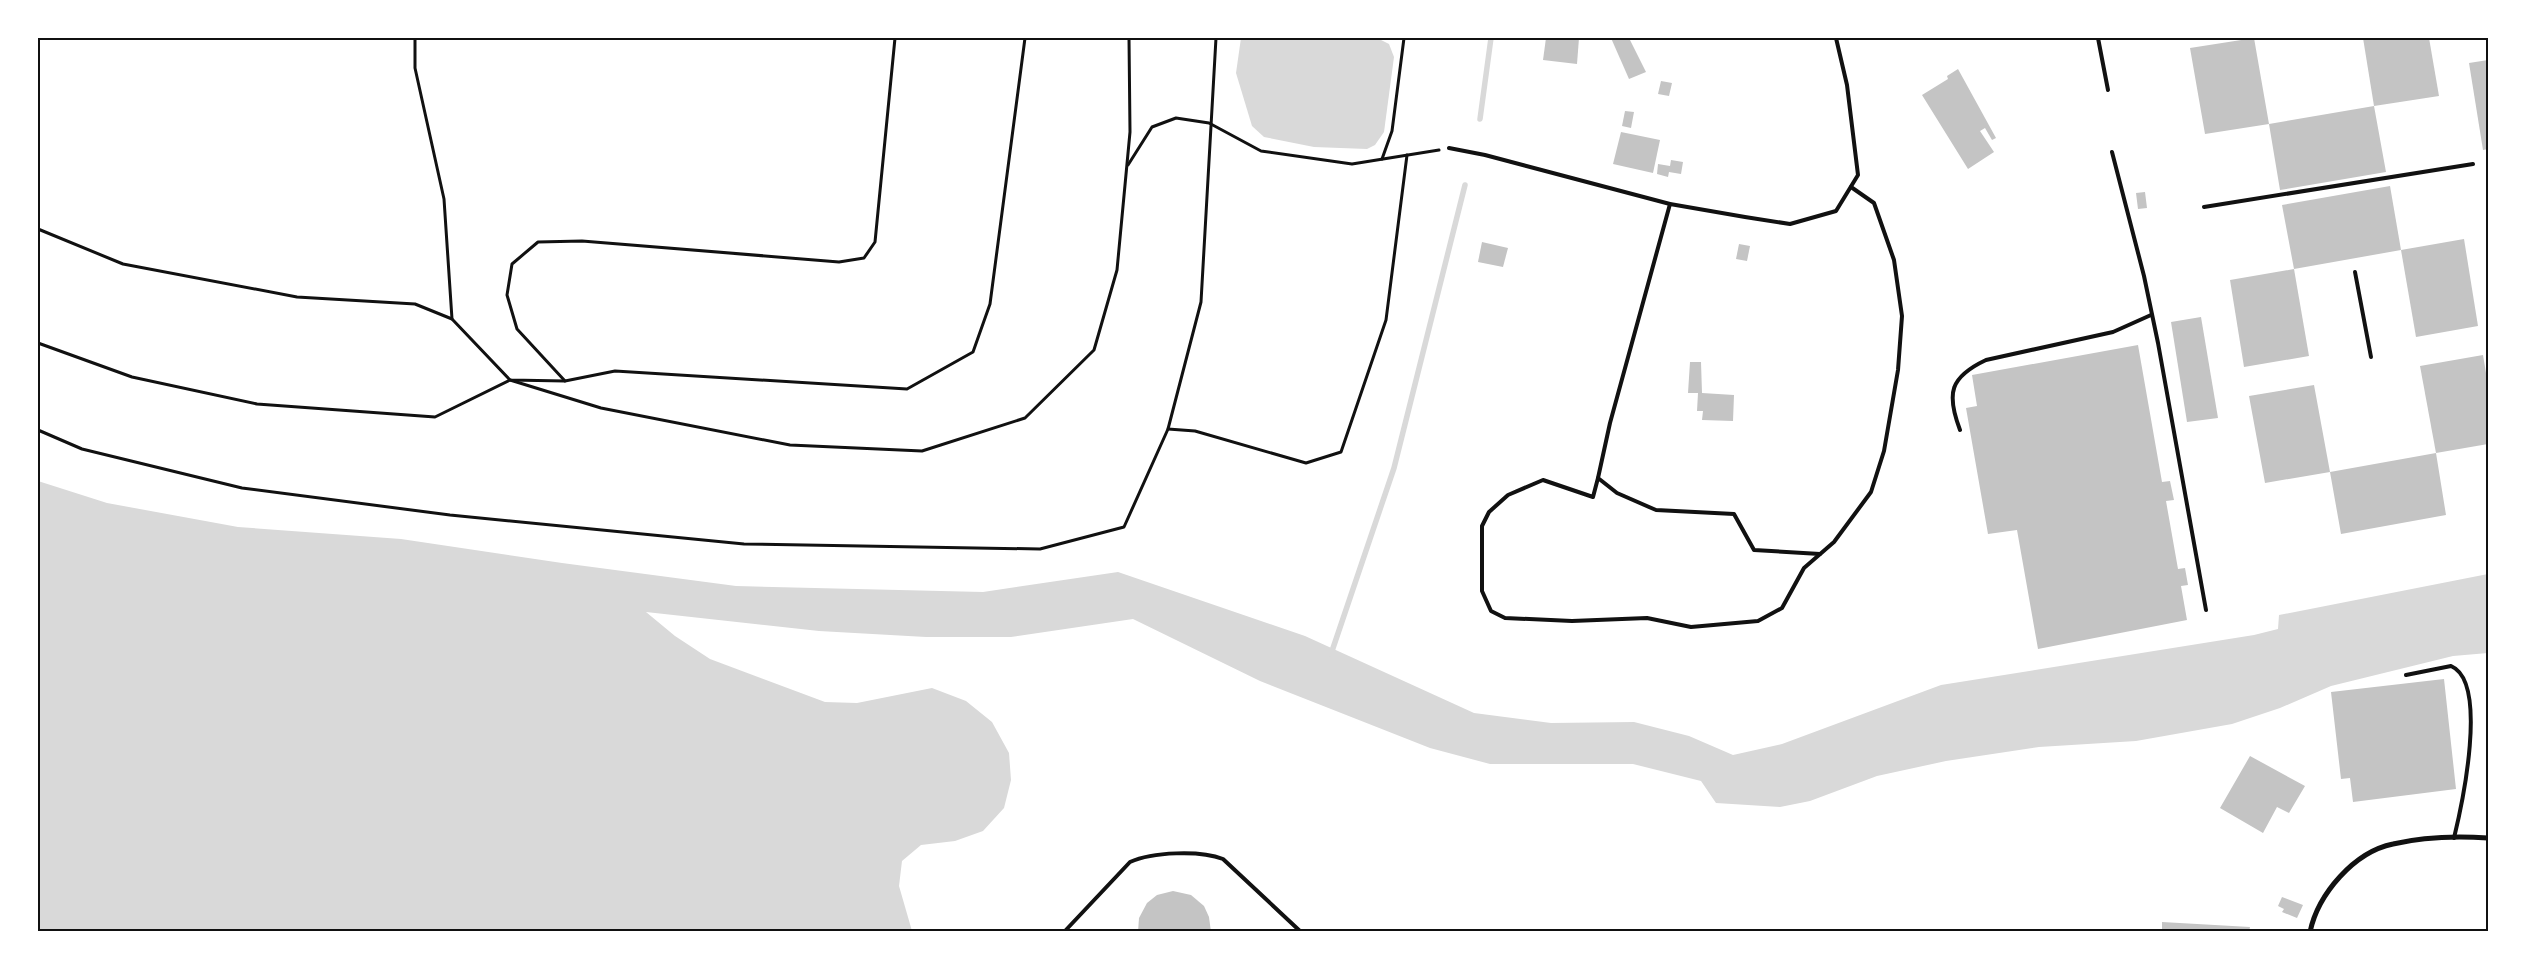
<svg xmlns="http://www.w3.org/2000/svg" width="2526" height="969" viewBox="0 0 2526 969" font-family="'Archivo Narrow',sans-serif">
<rect width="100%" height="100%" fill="#fff"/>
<g fill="#d9d9d9">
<path d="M1241,38h136l12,6 5,13 -10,75 -9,13 -8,4 -53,-2 -50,-10 -12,-11 -16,-53z"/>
<path d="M38,481l69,22 131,24 163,12 161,24 174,23 247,6 135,-20 187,64 169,77 77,10 83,-1 55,14 44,19 49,-11 159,-59 313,-50 24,-6 1,-14 209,-41v79l-35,3 -122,30 -51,22 -48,16 -96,17 -97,6 -93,14 -69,15 -67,25 -30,6 -64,-4 -15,-22 -68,-17h-143l-60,-16 -170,-67 -127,-62 -122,18h-85l-107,-6 -173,-19 29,24 35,23 115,43 32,1 75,-15 34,13 26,21 17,31 2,27 -7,28 -21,23 -28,10 -34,4 -19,16 -3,25 13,45h-874z"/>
</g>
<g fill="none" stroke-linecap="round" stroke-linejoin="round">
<g stroke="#d9d9d9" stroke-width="5.5">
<path d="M1480,119l11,-81"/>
<path d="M1331,654l63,-186 71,-283"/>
</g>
</g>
<g fill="#c4c4c4">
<path d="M1546,38h33l-2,26 -34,-4z"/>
<path d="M1611,38h18l17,34 -17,7z"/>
<path d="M2254,38l15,86 105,-18 12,66 -106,18 -11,-66 -64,10 -15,-86z"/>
<path d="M2363,38h66l10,58 -65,10z"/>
<path d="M2488,60v89l-5,1 -14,-87z"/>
<path d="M1958,69l38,69 -4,2 -7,-12 -5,3 14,21 -26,17 -46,-74 26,-16 -1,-3z"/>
<path d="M1661,81l11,2 -3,13 -11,-2z"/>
<path d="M1625,111l9,1 -3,16 -9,-2z"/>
<path d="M1621,132l39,8 -7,33 -40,-9z"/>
<path d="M1671,160l12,2 -2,12 -12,-2 -1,5 -11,-3 1,-10 12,2z"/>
<path d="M2390,186l11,64 -107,19 -12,-64z"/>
<path d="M2145,192l2,16 -9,1 -2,-16z"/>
<path d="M2464,239l14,87 -62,11 -15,-87z"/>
<path d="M1482,242l26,6 -5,19 -25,-5z"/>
<path d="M1739,244l11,2 -3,15 -11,-2z"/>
<path d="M2294,269l15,87 -65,11 -14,-87z"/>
<path d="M2201,317l17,101 -31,4 -16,-100z"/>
<path d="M2138,345l24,137 8,-1 4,19 -8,1 12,68 7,-1 3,17 -7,1 6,34 -149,29 -21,-119 -29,4 -22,-126 11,-2 -5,-31z"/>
<path d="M2483,355l5,30v59l-52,9 -16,-87z"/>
<path d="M1690,362h11l1,31 32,2 -1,26 -31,-1 1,-9h-6l1,-18h-10z"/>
<path d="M2314,385l16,87 106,-19 10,62 -105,19 -11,-62 -65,11 -16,-87z"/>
<path d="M2444,679l12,110 -103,13 -3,-24 -9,1 -10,-87z"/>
<path d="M2250,756l55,30 -16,27 -12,-6 -14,26 -43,-25z"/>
<path d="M1173,891l18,4 13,11 5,11 2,15h-73l1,-14 8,-15 10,-8z"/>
<path d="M2282,897l21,8 -6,13 -15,-6 2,-3 -6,-3z"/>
<path d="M2162,922l88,5 -1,5h-87z"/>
</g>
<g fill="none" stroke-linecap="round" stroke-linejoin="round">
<g stroke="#111" stroke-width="3">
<path d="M415,38v30l29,131 8,120"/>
<path d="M1382,159l10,-28 12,-93"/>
<path d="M1128,165l24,-38 24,-9 33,5 52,28 91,13 87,-14"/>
<path d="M38,229l85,35 174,33 118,7 37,15 58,61 55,1 50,-10 292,18 66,-37 17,-48 35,-266"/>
<path d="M38,343l94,34 125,27 178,13 75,-37 91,28 189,37 132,6 103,-33 69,-68 23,-80 13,-138 -1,-94"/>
<path d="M565,381l-48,-52 -10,-34 5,-31 26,-22 44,-1 257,21 25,-4 11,-16 20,-204"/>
<path d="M1168,429l27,2 111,32 35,-11 45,-132 21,-165"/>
<path d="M38,430l44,19 160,39 208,27 294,29 296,5 84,-22 44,-98 33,-127 15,-264"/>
</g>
<g stroke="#111" stroke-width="4">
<path d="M2098,38l10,52"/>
<path d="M1449,148l36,7 185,49 75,13 45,7 46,-13 22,-36 -11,-90 -11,-47"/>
<path d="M2112,152l32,124 14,67 48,267"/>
<path d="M1670,204l-60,219 -12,55 19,15 39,17 78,4 20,36 66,4"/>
<path d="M2204,207l269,-43"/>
<path d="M2355,272l16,85"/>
<path d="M1960,430c-14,-37 -10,-53 26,-70l127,-28 38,-17"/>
<path d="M1598,478l-5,19 -50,-17 -35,15 -19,17 -7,14v65l9,20 14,7 67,3 75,-3 44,9 67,-6 24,-13 22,-40 30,-26 37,-50 13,-41 14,-81 4,-54 -8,-56 -20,-57 -23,-16"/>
<path d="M2406,675l45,-9c38,16 11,139 3,172"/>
<path d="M1064,932l66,-70c22,-10 70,-12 93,-3l78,73"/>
</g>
<path stroke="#111" stroke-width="5" d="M2310,932c8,-38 44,-80 83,-88 30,-7 65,-8 95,-6"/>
</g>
<rect width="2526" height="969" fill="none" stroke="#ffffff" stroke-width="78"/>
<rect x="39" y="39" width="2448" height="891" fill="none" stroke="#111" stroke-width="2"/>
</svg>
